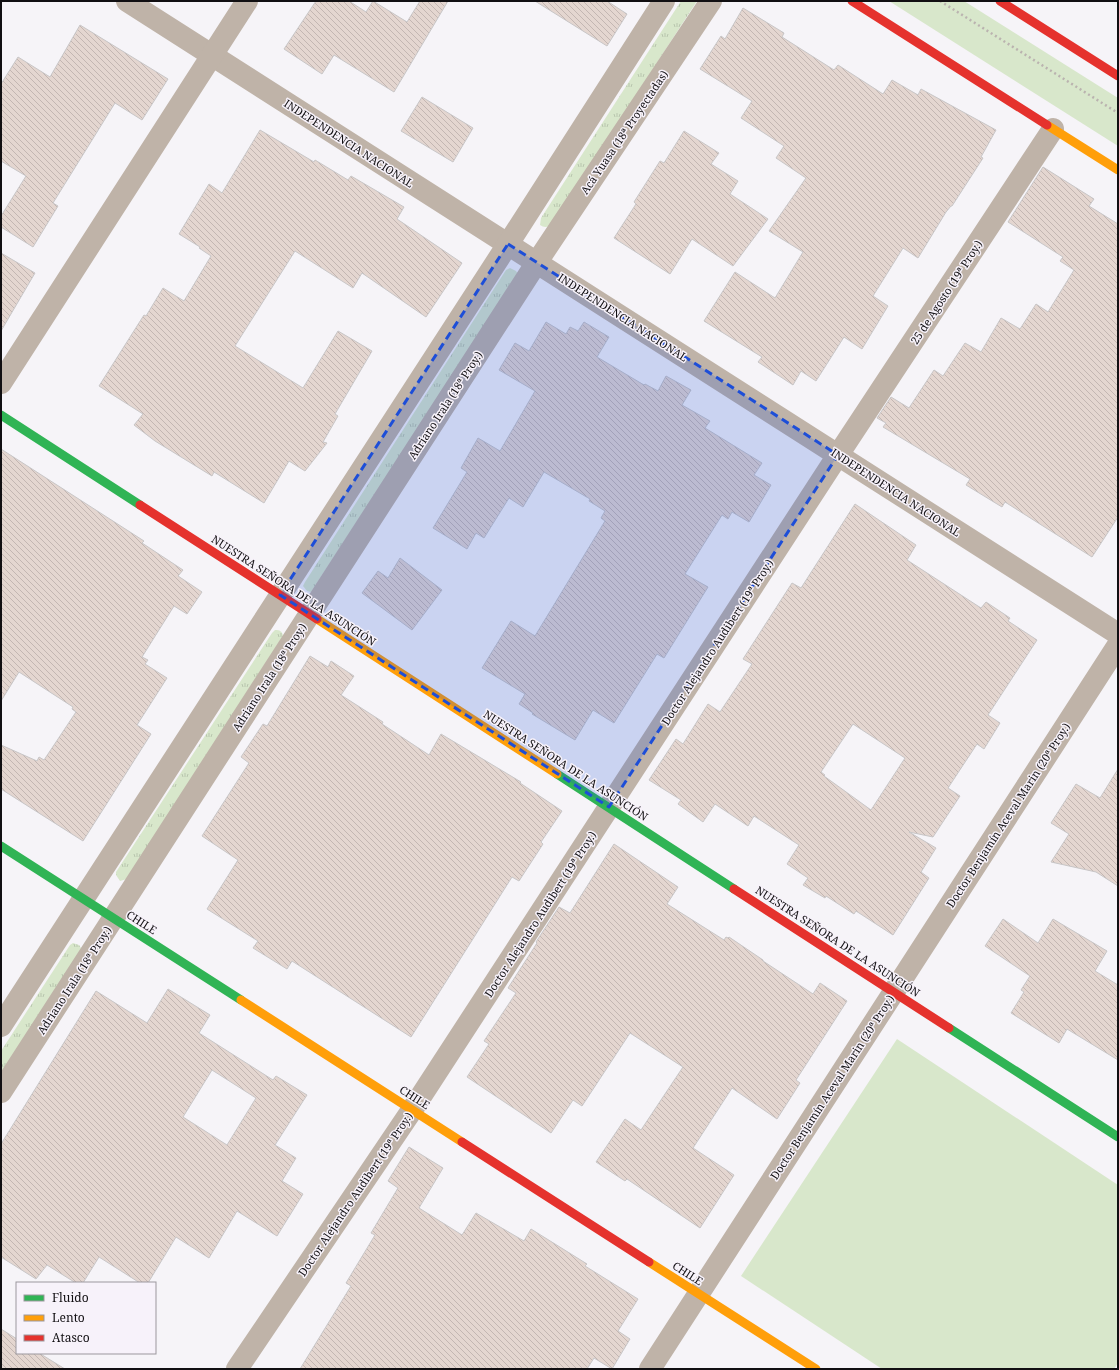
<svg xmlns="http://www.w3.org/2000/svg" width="1119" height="1370" viewBox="0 0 1119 1370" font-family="'Noto Serif',serif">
<defs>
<pattern id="grass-tufts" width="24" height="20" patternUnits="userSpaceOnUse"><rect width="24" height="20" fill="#d8e7cb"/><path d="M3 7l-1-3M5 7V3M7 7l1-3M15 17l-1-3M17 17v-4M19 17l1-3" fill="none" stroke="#b8c5ad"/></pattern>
<pattern id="building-back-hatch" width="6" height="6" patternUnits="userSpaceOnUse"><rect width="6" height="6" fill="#e4d6d0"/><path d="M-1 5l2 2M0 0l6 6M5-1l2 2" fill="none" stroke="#c3b6b2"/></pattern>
</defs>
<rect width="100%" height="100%" fill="#f6f4f8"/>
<g fill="url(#grass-tufts)">
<path d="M681,1h16l-145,224c-4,2 -8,3 -12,0l1,-7z"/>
<path d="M510,268l6,3 2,3 -207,318 -4,-1 -4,-5 2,-4 201,-312z"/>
<path d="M275,630c5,0 7,1 8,6l-156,243 -7,2 -4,-6v-3l156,-239z"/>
<path d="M73,943l6,2 2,3 -1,3 -79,122v-22l69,-106z"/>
</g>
<g fill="#d8e7cb">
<path d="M889,1h75l154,97v48z"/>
<path d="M897,1039l221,146v178l-4,6h-232l-141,-93z"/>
</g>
<g fill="url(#building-back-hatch)" stroke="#c8c6c7" fill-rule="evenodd">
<path d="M316,1h33l17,11 7,-11 34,21 13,-21h28l-54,91 -60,-37 -12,19 -38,-25z"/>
<path d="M535,1h72l20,13 -20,32z"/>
<path d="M743,8l41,25 -2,4 52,33 4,-5 45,29 9,-14 26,15 3,-6 75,41 -15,27 2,1 -31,48h-1l-5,6 -28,46 -15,-10 -30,48 15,10 -26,43 -18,-12 -28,44 -15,-10 -8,14 -35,-23 4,-5 -58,-36 31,-49 40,26 28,-46 -34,-21 37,-53 -30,-20 8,-12 -43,-28 11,-17 -52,-32 21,-33 4,3z"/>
<path d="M80,25l88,54 -26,41 -27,-17 -62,100 5,3 -25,41 -32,-20v-11l25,-40 -25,-15v-77l17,-27 32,20z"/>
<path d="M422,97l51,31 -20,34 -52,-31z"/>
<path d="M260,130l54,32 1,-2 33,20 3,-4 53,31 -7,12 65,44 -36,54 -64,-44 -9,15 -58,-37 -60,95 68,42 35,-57 34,20 -37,63 3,2 -15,26 4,1 -22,28 -16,-10 -25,42 -50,-31 -2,4 -57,-35 -21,-16 9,-11 -44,-28 45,-71 2,1 17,-28 21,13 27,-45 -12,-8 1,-1 -21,-13 30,-50 13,9z"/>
<path d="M684,131l35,22 -8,11 27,17 -8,13 38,25 -35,47 -41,-27 -22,35 -56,-36 22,-34 -2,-2 26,-41 4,2z"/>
<path d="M1043,167l51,32 -5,7 29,18v293l-26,40 -87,-55 -3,5 -36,-22 4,-6 -87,-52 3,-4 -9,-5 14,-21 18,11 25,-38 9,6 22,-33 16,9 20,-34 19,11 16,-25 12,8 26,-42 -14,-9 3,-4 -55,-35z"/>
<path d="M1,253l34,20 -34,58z"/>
<path d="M546,322l20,12 4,-7 8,4 6,-9 25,15 -12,20 47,28 1,-1 13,7 8,-15 25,14 -9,15 28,16 -5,7 57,35 -8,12 17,10 -22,37 -17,-10 -4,7 -6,-4 -37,59 23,13 -44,71 -7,-4 -43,69 -21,-13 -18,30 -43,-26 1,-1 -14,-9 6,-10 -43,-26 29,-47 24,15 70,-115 -4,-3 4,-7 -16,-10 1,-2 -46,-27 -21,35 -14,-9 -25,40 -8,-5 -9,16 -34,-21 34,-56 -6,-4 17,-30 22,13 35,-60 -36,-21 16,-27 14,8z"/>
<path d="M1,449l143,92 -2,2 41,27 -5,6 24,16 -15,22 -13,-8 -32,51 6,3 -3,4 22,14 -30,47 14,9 -68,107 -82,-52v-44l36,16 2,-4 5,3 32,-48 -4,-3 1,-2 -54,-35 -18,29z"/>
<path d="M855,504l61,41 -9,15 74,48 5,-6 24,16 -2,3 29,19 -49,75 12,8 -16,26 -7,-5 -29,44 12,8 -27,41 -24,-5 27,16 -15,24 8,6 -36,57 -37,-24 -2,3 -28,-18 -1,2 -22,-13 5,-7 -21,-14 12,-19 -45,-29 -6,10 -33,-22 -12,18 -25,-18 3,-4 -32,-20 27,-41 7,5 25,-40 12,8 32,-48 -9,-5 49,-76 9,5zM853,724l52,34 -34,52 -47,-34 1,-1 -4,-3z"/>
<path d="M400,558l42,32 -30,40 -50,-37 16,-22 10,7z"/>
<path d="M310,656l18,11 3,-6 23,15 -13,19 42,27 -1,2 47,31 12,-21 80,48 -1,1 42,28 -21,31 2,2 -24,37 -7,-4 -101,160 -119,-76 -5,8 -34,-21 5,-7 -51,-32 31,-49 -36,-24 47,-73 -8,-6 22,-33 4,2z"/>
<path d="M1118,769v117l-22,-14 -45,-10 18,-28 -18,-11 25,-39 24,14z"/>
<path d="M614,844l64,43 -11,17 57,36 2,-3 2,1 1,-1 34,23v1l50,33 7,-11 27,18 -51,79 4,3 -23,36 -45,-31 -39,60 41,27 -34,53 -73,-49 -2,2 -29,-19 29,-43 16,11 42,-63 -53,-34 -48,73 -9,-6 -22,33 -84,-56 22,-33 -5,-3 32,-48 -8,-5 29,-45 -1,-1 23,-35 11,6z"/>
<path d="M1003,919l35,24 15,-24 54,32 -12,20 23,14v75l-51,-31 -8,14 -48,-30 13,-21 -3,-2 9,-14 -45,-30z"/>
<path d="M168,989l42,26 -11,18 74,47 3,-4 31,19 -32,50 21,13 -14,23 21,13 -26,42 -40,-25 -28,47 -33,-21 -28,46h-8l-41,-26 -16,26h-7l-29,-18 -11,14 -35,-22v-113l95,-153 51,32zM212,1070l44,28 -29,47 -44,-28z"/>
<path d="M409,1147l34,21 -24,40 43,27 14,-22 48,28 7,-12 56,35 -2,2 53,33 -20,32 12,8 -18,30 -18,-11 -7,11h-287l51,-83 -5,-3 29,-48 -4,-2 27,-45 -10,-7z"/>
<path d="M1,1329l16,10v14h22l26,16h-64z"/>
</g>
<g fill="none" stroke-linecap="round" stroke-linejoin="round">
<path stroke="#bab3af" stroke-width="2.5" stroke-dasharray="2 3" stroke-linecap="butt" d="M940,1l178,112"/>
<g stroke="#bfb3a8" stroke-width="22">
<path d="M127,1l991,633"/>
<path d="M1,383l246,-382"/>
<path d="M1,1026l507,-782 156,-243"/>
<path d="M1,1092l536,-830 174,-261"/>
<path d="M237,1369l175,-259 426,-655 215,-326"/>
<path d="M650,1369l468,-724"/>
</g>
<g stroke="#30b455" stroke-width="9">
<path d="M1,415l139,90"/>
<path d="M557,774l177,115"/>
<path d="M1,846l240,154"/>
<path d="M949,1028l169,109"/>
</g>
<g stroke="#ff9f0a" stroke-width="9">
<path d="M1047,125l71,45"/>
<path d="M317,619l240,155"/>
<path d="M241,1000l221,142"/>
<path d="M649,1262l167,107"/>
</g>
<g stroke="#e5322d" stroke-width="9">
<path d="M852,1l195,124"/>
<path d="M1000,1l118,75"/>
<path d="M140,505l177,114"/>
<path d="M734,889l215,139"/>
<path d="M462,1142l187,120"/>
</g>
</g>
<path fill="#1d4ed8" fill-opacity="0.2" stroke="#1d4ed8" stroke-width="3" stroke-dasharray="8 5" stroke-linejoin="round" d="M508,244l330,211 -229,352 -329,-212z"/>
<g text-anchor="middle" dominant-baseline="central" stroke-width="3" stroke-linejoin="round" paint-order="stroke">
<g font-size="11" fill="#110f12" stroke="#f7f2fa">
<text transform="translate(624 132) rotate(-56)">Acá Yuasa (18ª Proyectadas)</text>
<text transform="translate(349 143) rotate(33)">INDEPENDENCIA NACIONAL</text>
<text transform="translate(946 292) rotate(-57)">25 de Agosto (19ª Proy.)</text>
<text transform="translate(623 317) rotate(33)">INDEPENDENCIA NACIONAL</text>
<text transform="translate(445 405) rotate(-57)">Adriano Irala (18ª Proy.)</text>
<text transform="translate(896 492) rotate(33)">INDEPENDENCIA NACIONAL</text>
<text transform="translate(294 590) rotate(33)">NUESTRA SEÑORA DE LA ASUNCIÓN</text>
<text transform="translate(717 642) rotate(-57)">Doctor Alejandro Audibert (19ª Proy.)</text>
<text transform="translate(269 677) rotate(-57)">Adriano Irala (18ª Proy.)</text>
<text transform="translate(566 765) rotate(33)">NUESTRA SEÑORA DE LA ASUNCIÓN</text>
<text transform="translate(1008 815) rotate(-57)">Doctor Benjamín Aceval Marin (20ª Proy.)</text>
<text transform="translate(540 914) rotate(-57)">Doctor Alejandro Audibert (19ª Proy.)</text>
<text transform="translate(142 922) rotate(33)">CHILE</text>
<text transform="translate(838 941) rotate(33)">NUESTRA SEÑORA DE LA ASUNCIÓN</text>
<text transform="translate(74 980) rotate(-57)">Adriano Irala (18ª Proy.)</text>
<text transform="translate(832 1087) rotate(-57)">Doctor Benjamín Aceval Marin (20ª Proy.)</text>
<text transform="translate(415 1097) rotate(33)">CHILE</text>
<text transform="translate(355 1194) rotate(-56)">Doctor Alejandro Audibert (19ª Proy.)</text>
<text transform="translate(688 1273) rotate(33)">CHILE</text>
</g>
</g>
<rect width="1119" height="1370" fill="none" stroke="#110f12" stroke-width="4"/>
<rect x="16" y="1282" width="140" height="72" fill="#f7f2fa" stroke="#9b979d"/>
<rect x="24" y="1295" width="20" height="6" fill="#30b455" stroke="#9b979d"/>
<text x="52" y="1302" font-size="12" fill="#110f12">Fluido</text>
<rect x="24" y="1315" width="20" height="6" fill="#ff9f0a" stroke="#9b979d"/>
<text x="52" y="1322" font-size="12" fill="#110f12">Lento</text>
<rect x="24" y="1335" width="20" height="6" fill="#e5322d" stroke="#9b979d"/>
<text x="52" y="1342" font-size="12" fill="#110f12">Atasco</text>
</svg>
